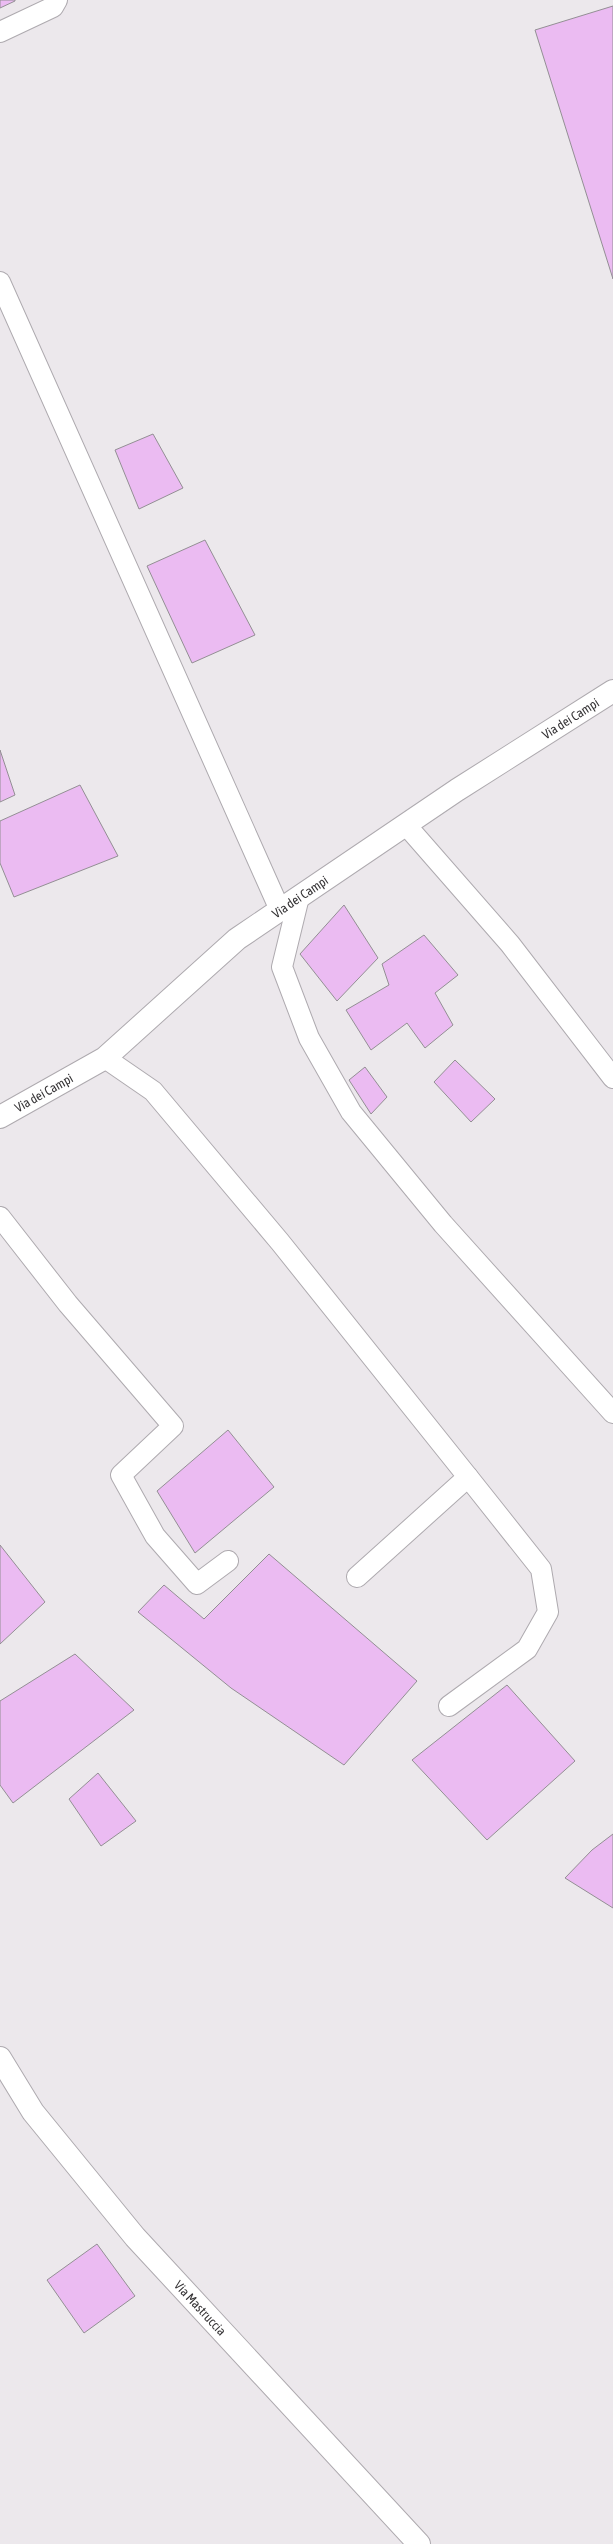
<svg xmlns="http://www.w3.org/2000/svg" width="613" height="2544" viewBox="0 0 613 2544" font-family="'Asap Condensed',sans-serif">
<rect width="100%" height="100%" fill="#ece8ec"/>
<g fill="#ebbbf2" stroke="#938f94">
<path d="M0,0h15v1l-15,7z"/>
<path d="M613,6v273l-78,-249z"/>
<path d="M153,434l30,54 -44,21 -24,-59z"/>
<path d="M205,540l50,95 -63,28 -45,-97z"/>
<path d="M0,750l15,45 -15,7z"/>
<path d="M80,785l38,71 -104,41 -14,-34v-42z"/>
<path d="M344,905l34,53 -41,43 -37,-47z"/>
<path d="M424,935l34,40 -23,18 18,32 -28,23 -18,-25 -36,27 -25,-40 43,-25 -7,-21z"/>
<path d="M455,1060l40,39 -24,23 -37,-40z"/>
<path d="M365,1067l22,30 -16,17 -22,-34z"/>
<path d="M228,1430l46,57 -79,66 -38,-62z"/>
<path d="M0,1545l45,57 -45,42z"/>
<path d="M269,1554l148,127 -73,84 -113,-77 -93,-76 26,-27 40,34z"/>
<path d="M75,1654l59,56 -121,93 -13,-18v-84z"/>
<path d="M507,1685l68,76 -88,79 -75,-80z"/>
<path d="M98,1773l38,48 -35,25 -32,-47z"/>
<path d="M613,1834v74l-48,-30 27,-28z"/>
<path d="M97,2244l38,52 -51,37 -37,-53z"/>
</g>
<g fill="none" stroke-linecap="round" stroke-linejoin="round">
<defs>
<g id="service">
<path d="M0,32l53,-25 4,-7"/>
<path d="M0,282l280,628"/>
<path d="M406,825l104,119 103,134"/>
<path d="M299,897l-17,70 27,71 42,74 92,112 170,189"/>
<path d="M105,1058l48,33 127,151 188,235 -111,100"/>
<path d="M0,1217l68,87 105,122 -52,49 34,61 42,48 31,-23"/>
<path d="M449,1706l78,-57 21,-37 -7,-43 -73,-92"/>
</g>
<g id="minor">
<path id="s1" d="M0,1117l105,-59 132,-119 220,-149 156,-99"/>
<path id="s2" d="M0,2058l33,54 102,125 284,307"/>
</g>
</defs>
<use href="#service" stroke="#aeaaaf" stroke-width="22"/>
<use href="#minor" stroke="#aeaaaf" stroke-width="24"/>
<use href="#service" stroke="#fff" stroke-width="20"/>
<use href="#minor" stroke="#fff" stroke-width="22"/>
</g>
<g text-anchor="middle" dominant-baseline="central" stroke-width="3" stroke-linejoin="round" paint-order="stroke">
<g font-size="13" fill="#353335" stroke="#f9f5fa">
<text stroke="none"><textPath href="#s1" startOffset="698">Via dei Campi</textPath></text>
<text stroke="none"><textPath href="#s1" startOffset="374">Via dei Campi</textPath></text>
<text stroke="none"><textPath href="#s1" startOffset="50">Via dei Campi</textPath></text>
<text stroke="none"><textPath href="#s2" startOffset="321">Via Mastruccia</textPath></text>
</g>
</g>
</svg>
